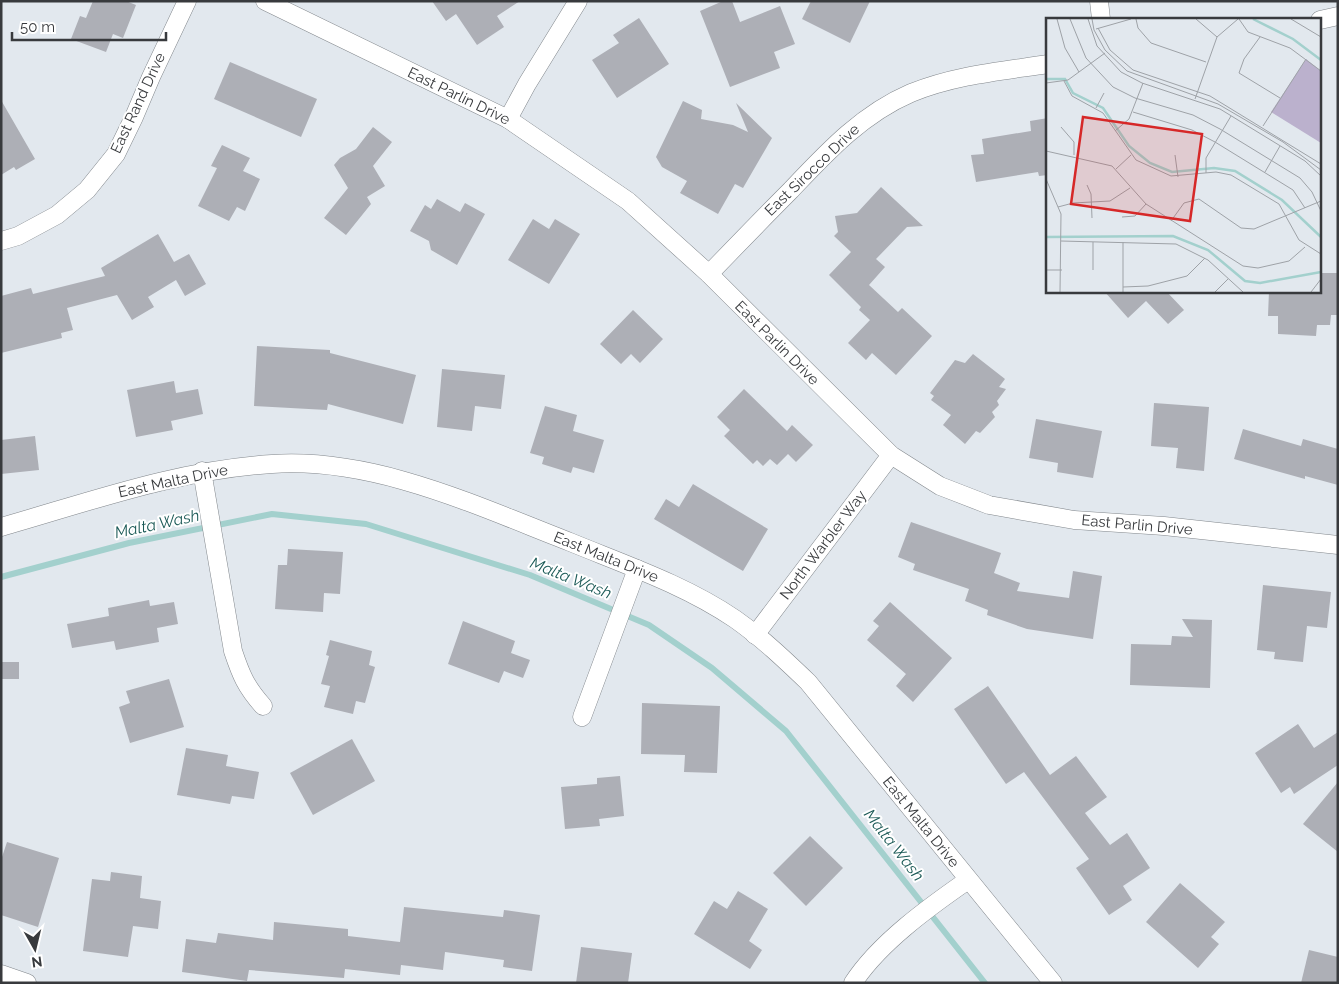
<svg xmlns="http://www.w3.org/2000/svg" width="1339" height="984" viewBox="0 0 1339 984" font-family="Raleway,sans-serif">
<rect width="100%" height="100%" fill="#e2e8ee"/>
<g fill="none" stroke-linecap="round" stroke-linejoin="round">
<path stroke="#a3d0cd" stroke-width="6" d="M1,577l128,-34 143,-29 94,10 164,51 119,50 63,43 74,63 199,252"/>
</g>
<g fill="#adafb6">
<path d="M93,1h33l10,4 -13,33 -10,-4 -7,18 -35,-13 9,-23 6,2z"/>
<path d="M432,1h88l-23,15 7,11 -27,18 -21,-31 -10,7z"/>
<path d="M723,1h9l8,21 40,-16 15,38 -21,8 6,16 -50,19 -30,-76z"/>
<path d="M811,1h59l-20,42 -48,-24z"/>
<path d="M639,18l30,46 -52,34 -25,-38 27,-17 -6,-8z"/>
<path d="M230,62l87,37 -16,38 -87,-38z"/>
<path d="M1,100l34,59 -19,11 -2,-3 -13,8z"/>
<path d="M683,101l19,9 -1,9 32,6 15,7 -12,-29 36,35 -29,50 -8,-4 -17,30 -38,-21 7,-12 -25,-14 -6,-10z"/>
<path d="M1048,118v57l-9,1 -1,-4 -62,10 -5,-27 13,-1 -2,-15 49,-8 -1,-10z"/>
<path d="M373,127l19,15 -19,24 12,20 -18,11 4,7 -25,31 -22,-17 24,-30 -14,-23 6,-7 16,-9z"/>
<path d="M222,145l28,13 -7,13 17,8 -15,32 -8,-4 -8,14 -31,-15 19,-38 -6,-2z"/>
<path d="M881,187l42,39 -16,1 -31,32 9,8 -16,18 29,27 4,-4 30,28 -36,39 -24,-22 -6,7 -18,-17 22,-23 -11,-10 2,-3 -32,-32 22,-23 -17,-16 4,-4 -3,-16 22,-3z"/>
<path d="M437,199l23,13 5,-9 20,11 -28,51 -26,-15 -2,-9 -19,-10 15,-26 6,4z"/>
<path d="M533,219l16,10 6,-10 25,15 -31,50 -41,-24z"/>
<path d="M158,234l16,28 15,-8 17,30 -21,12 -9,-16 -28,17 6,10 -22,13 -15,-25 -50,13 6,22 -12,3 1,5 -61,15v-57l30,-8 2,6 72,-18 -4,-8z"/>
<path d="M1320,273h18v42h-7l-1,10h-13l-1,11 -38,-2v-18h-10l1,-25h51z"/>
<path d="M1104,291h62l18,19 -16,14 -22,-23 -18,17z"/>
<path d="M633,310l30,29 -23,24 -9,-9 -10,10 -21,-20z"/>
<path d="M257,346l73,4v3l86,22 -13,49 -75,-20 -1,6 -73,-4z"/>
<path d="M973,354l32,25 -6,8 7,2 -9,12 2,4 -7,7 3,5 -15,16 -4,-2 -11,13 -22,-19 8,-10 -20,-15 3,-4 -4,-3 25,-33 10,3z"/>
<path d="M442,369l63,6 -4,34 -26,-3 -3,25 -35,-4z"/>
<path d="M174,381l2,12 22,-4 5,25 -32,7 2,9 -37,7 -9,-47z"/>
<path d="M744,389l43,42 5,-6 21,20 -17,17 -8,-8 -11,11 -7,-6 -7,7 -6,-6 -4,4 -29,-28 6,-6 -13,-13z"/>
<path d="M1154,403l55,4 -5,64 -28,-3 2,-20 -27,-2z"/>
<path d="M545,406l32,9 -4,16 31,9 -10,33 -21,-6 -2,6 -29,-9 2,-7 -14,-4z"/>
<path d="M1036,419l66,12 -9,47 -36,-6 1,-9 -29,-5z"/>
<path d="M1243,429l58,17 2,-7 35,10v36l-33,-9v3l-71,-20z"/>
<path d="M35,436l4,34 -38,4v-34z"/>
<path d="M693,484l75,45 -25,42 -89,-52 12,-20 13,8z"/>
<path d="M911,522l90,31 -7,20 26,10 -3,8 52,7 4,-27 29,5 -9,63 -66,-10 -40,-14 1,-5 -23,-9 4,-12 -56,-19 2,-6 -17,-7z"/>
<path d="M288,549l55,3 -3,42 -16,-1 -1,19 -48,-3 3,-44h9z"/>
<path d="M1263,585l68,7 -4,36 -20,-2 -4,36 -29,-3 1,-7 -18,-2z"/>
<path d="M149,600l1,6 24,-4 4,22 -21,4 2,14 -43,8 -2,-9 -42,7 -5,-24 42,-8 -1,-8z"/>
<path d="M890,602l62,56 -39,44 -17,-16 10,-12 -39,-34 12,-14 -6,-5z"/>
<path d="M1182,619l30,1 -2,68 -80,-3 1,-41 40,1 1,-9 21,1z"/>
<path d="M463,621l52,20 -4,12 19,7 -7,18 -19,-7 -5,12 -51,-19z"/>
<path d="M330,640l42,11 -3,14 6,2 -10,36 -9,-2 -3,13 -29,-7 6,-21 -9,-2 8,-28 -3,-1z"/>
<rect x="1" y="662" width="18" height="17"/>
<path d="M169,679l15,48 -54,16 -11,-36 11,-4 -4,-12z"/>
<path d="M988,686l62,89 26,-19 31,41 -22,16 25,32 17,-12 23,35 -27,18 9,14 -23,15 -33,-47 13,-9 -65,-87 -18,12 -52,-75z"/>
<path d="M642,703l78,3 -3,67 -33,-1 1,-17 -44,-1z"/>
<path d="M1298,724l16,24 24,-16v33l-44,29 -4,-7 -9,6 -26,-40z"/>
<path d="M352,739l23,42 -62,34 -23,-42z"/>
<path d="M186,748l42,7 -2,11 33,6 -5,27 -22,-3 -2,8 -53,-9z"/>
<path d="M620,776l4,40 -25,3 1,7 -35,3 -4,-42 36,-3v-6z"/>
<path d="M1338,782v70l-35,-28z"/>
<path d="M810,836l33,32 -37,38 -33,-33z"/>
<path d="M7,842l52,16 -21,69 -37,-12v-55z"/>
<path d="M111,872l31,4 -2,22 21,3 -3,28 -25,-3 -5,31 -45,-6 9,-72 18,2z"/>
<path d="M1180,883l45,39 -14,15 8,7 -21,24 -52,-46z"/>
<path d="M738,891l30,18 -19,32 13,9 -12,19 -56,-35 20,-33 13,8z"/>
<path d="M404,907l99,10 1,-7 36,5 -8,56 -29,-4 1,-7 -59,-8 -2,18 -42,-5 -1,10 -55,-6 -1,9 -95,-8 -2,11 -65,-9 4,-33 30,4 2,-10 55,7 1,-18 74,7v7l52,6z"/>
<path d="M581,947l51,6 -4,30h-52z"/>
<path d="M1309,950l29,7v26h-37z"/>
</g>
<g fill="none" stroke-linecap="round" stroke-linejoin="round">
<defs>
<g id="street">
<path d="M265,1l243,118 120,82 81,73 182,181 49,31 49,19 85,15 90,6 174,19"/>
<path d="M1099,1l2,18"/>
<path d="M1320,20l18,-4"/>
<path d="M508,119l19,-35 51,-83"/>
<path d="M1,241l17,-5 39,-21 30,-25 29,-36 18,-37 17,-40 36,-76"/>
<path d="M709,274c27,-28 54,-56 82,-84 36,-38 71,-76 120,-97 44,-18 91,-22 137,-29"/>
<path d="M202,471l31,180c8,24 13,36 30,55"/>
<path d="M1,527c91,-26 176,-57 271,-63 102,-7 205,42 298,78 56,23 115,43 165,77 27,19 50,41 73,63l245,301"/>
<path d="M755,635l136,-180"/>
<path d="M582,717l55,-148"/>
<path d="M1,974l26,9"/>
<path d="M853,983c26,-40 76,-76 115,-103"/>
</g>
</defs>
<use href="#street" stroke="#82878c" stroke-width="19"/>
<use href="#street" stroke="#fff" stroke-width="18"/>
</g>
<g text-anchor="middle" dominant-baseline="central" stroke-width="4" stroke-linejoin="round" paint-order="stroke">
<g font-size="15" fill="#383a3d" stroke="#fff">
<text transform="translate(459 96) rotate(26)">East Parlin Drive</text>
<text transform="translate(138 103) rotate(-65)">East Rand Drive</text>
<text transform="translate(812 170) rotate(-44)">East Sirocco Drive</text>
<text transform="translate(777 343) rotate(45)">East Parlin Drive</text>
<text transform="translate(173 481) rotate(-12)">East Malta Drive</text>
<text transform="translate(1137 525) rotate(5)">East Parlin Drive</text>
<text transform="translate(823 545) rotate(-53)">North Warbler Way</text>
<text transform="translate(606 557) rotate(22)">East Malta Drive</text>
<text transform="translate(921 822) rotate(51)">East Malta Drive</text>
</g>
<g font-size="16" font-style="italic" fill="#1c5a57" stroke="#fff">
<text transform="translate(157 524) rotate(-12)">Malta Wash</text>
<text transform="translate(571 578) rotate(22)">Malta Wash</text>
<text transform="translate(894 845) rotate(52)">Malta Wash</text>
</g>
</g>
<g transform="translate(1046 18)">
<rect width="275" height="275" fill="#e2e8ee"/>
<path d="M260,41l15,12v72l-50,-31z" fill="#bbb1cd"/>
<path fill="none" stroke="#a3d0cd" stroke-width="2.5" d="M207,1l40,20 28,21M0,61h19l8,14 30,15 26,38 21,17 22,9 42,-4 21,3 47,29 39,37M0,219l127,-1 35,14 37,31 15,2 61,-11"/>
<path fill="none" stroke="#9ea2a7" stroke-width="1" d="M11,1l8,29 14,24M24,1l16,39 27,29 22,11 58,17 27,14 80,49 12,14 9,19M42,1l9,27 24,26 21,11 78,26 85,52 16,15M46,1l2,11 11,20 22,21 91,33 65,38 38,28M90,1l2,9 13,15 55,19M150,1l21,18M193,1l9,13 42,16 31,23M245,1l30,18M52,10l12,22 23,20 77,26 111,68M50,11l35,-10M214,19l-16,22 -5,14 41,25M18,63l8,15 31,17 33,47 35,16 45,-4 15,3 48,29 20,36 22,14M0,65l22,-3 37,-27M149,81l22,-62 21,-18M50,90l8,-15M87,94l59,18 23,12 78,48 12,18M217,108l43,-67M15,109l13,15v13M69,113l14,-12 14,-36M0,133l66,15 34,38 97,62 15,2 31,-7 16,-14M129,137l3,22M70,151l15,-14M219,154l15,-26M160,155v-15l25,-42M0,161l15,35 -1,78M41,167l4,9 1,24M12,189l15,-4 37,-2 20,-13M76,199l13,-1 11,-12M125,203l13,-18 15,-4 42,29 13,1 67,-28M15,223l115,3 32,16 35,32M47,224v28M77,224v50M0,252h16M77,269l25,-1 39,-10 18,-18M169,274l13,-13M265,274l10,-13"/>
<path fill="#d62828" fill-opacity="0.15" stroke="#d62828" stroke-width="2.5" d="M37,99l119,17 -12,87 -119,-17z"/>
<rect width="275" height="275" fill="none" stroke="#383a3d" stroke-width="2.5"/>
</g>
<rect width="1339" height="984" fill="none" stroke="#383a3d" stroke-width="5"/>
<g transform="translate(35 949) rotate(172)" stroke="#ffffff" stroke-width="4" paint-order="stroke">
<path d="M0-4L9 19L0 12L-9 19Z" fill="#383a3d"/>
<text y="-8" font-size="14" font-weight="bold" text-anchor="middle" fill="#383a3d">N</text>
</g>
<path d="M12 32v8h154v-8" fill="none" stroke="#383a3d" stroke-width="2.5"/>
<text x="20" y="32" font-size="15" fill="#383a3d" stroke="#ffffff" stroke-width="4" paint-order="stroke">50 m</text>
</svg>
